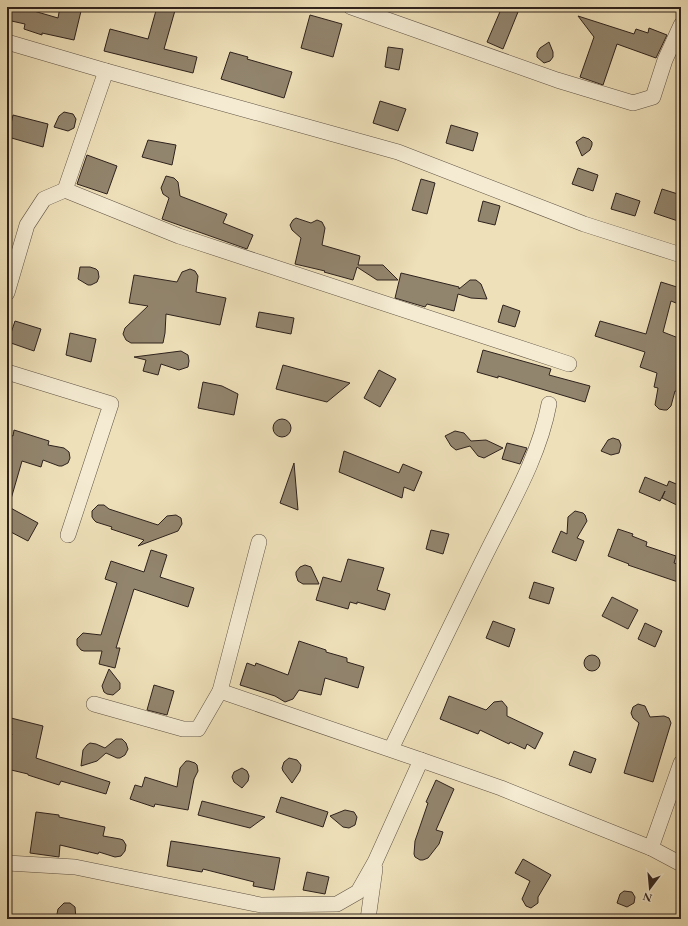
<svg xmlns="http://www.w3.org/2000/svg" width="688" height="926" viewBox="0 0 688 926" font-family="'EB Garamond',serif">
<rect width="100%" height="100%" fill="#eee0b9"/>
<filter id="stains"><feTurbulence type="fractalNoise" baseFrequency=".005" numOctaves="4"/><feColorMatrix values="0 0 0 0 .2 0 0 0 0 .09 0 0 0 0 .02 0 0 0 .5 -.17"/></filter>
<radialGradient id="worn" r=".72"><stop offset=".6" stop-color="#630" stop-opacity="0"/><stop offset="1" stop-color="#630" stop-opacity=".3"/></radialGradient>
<g fill="#92856e" stroke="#2e221d">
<path d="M7,7h13l38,11 2,-11h22l-8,33 -32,-7v2l-18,-6 1,-5 -18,-4z"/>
<path d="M157,7h19l-12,42 33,8 -4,16 -89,-22 6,-22 38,10z"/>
<path d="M502,7h18l-17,42 -16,-7z"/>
<path d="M310,15l32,9 -9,33 -32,-9z"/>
<path d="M578,16l56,18 2,-5 12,4 1,-5 18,7 -11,23 -39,-14 -14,41 -23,-8 14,-40z"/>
<path d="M549,42l4,10v5l-3,4 -6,2 -7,-6v-4l3,-5z"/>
<path d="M388,47l15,2 -4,21 -14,-3z"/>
<path d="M230,52l18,5 -1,2 45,13 -8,26 -63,-19z"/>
<path d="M380,101l26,8 -8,22 -25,-8z"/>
<path d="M64,112l9,2 3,5 -2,9 -6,3 -14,-4 5,-11z"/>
<path d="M13,115l35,9 -5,23 -35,-10z"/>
<path d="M451,125l27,8 -5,18 -27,-8z"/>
<path d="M583,137l6,2 3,3v3l-2,5 -8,6 -6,-14z"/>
<path d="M148,140l28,5 -4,20 -30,-8z"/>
<path d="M87,155l30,11 -10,28 -30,-10z"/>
<path d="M578,168l20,7 -5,16 -21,-7z"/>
<path d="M166,176l8,2 4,4 2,14 47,18 -4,9 30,12 -6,14 -85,-30 7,-21 -6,-4 -2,-6z"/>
<path d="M421,179l14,4 -8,31 -15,-4z"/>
<path d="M662,189l19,6v27l-27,-9z"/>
<path d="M616,193l24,8 -5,15 -24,-7z"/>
<path d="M483,201l17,5 -5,19 -17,-4z"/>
<path d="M296,218l15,5 6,-3 5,2 3,6 -3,17 38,11 -2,9h25l15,15h-21l-20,-13 -4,13 -29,-8 1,-1 -30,-7 6,-26 -9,-8 -2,-5 3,-5z"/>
<path d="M80,267h10l6,2 2,2 1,6 -2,5 -6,3h-3l-10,-6z"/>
<path d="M190,269l5,2 3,5 -2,16 30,6 -6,27 -54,-11 -1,19 -2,10h-32l-5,-3 -3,-6 2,-6 23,-22 -19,-3 5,-28 43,7 5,-10z"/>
<path d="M401,273l58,14v2l11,-9h6l5,4 6,15 -16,-1 -13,-4 -4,17 -27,-7 -2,3 -30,-9z"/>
<path d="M661,282l19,6 -4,15 -5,-2 -8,31 18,7v42l-2,11 -4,-1 -4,15 -4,4h-3l-5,-1 -4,-4 3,-17 -4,-1 3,-14 -17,-6 5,-15 -50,-16 5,-15 46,13z"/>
<path d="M503,305l17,6 -5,16 -17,-5z"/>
<path d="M259,312l35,6 -3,16 -35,-7z"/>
<path d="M15,321l26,8 -7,22 -26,-9z"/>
<path d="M70,333l26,6 -5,23 -25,-7z"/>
<path d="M483,350l68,19 -2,6 41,11 -5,16 -87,-26v2l-21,-6z"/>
<path d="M181,351l7,4 1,6 -1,6 -9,3 -18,-6 -3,11 -15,-4 3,-11 -12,-3z"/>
<path d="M283,365l67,18 -23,19 -51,-13z"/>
<path d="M379,370l17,9 -16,28 -16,-9z"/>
<path d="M203,382l19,4 16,8 -4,21 -36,-7z"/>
<circle cx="282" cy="428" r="9"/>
<path d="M14,430l35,11 -1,4 16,3 5,4 1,6 -2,5 -6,3h-3l-16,-6 -2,7 -19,-6 -11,38h-4v-65l6,2z"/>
<path d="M455,431l9,2 7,8 15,-1 17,8 -19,10 -6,-2 -8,-10 -14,4 -5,-4 -6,-10z"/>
<path d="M613,438l6,2 2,5 -2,8 -8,2 -10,-4 7,-11z"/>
<path d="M507,443l20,5 -7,16 -18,-5z"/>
<path d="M344,451l55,22 4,-9 19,8 -8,19 -10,-4 -2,11 -63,-26z"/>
<path d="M294,463l4,47 -18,-7z"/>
<path d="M645,477l22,9 2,-5 12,5v21l-19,-9 3,-7 -5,10 -21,-9z"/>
<path d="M98,505h6l5,4 49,16 9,-9 9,-1 5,3 1,6 -4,7 -40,15 6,-6 -33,-11 1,-2 -16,-5 -2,-2 -2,-3v-6z"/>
<path d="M7,506l31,17 -10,18 -21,-11z"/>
<path d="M575,511l8,2 2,2 2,6 -10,17 7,3 -8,20 -24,-9 9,-21 6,3 1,-17z"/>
<path d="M618,529l15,5 -1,2 15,6 -1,4 30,10 -2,7 7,2v18l-53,-18 1,-1 -21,-8z"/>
<path d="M431,530l18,4 -6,20 -17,-5z"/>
<path d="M151,550l16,5 -7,22 34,11 -6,19 -54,-18 -18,59h4l-5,20 -16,-4 3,-13h-18l-3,-1 -4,-5v-6l6,-6 18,2 16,-52 -12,-4 6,-18 33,11z"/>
<path d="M348,559l36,9 -7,22 13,4 -5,16 -28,-8v2l-7,-2 -2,7 -32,-9 7,-23 18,5z"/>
<path d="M305,565l6,2 8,17h-16l-5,-3 -2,-6v-3l4,-5z"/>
<path d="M534,582l20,6 -5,16 -20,-6z"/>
<path d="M612,597l26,13 -10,19 -26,-13z"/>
<path d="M493,621l22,8 -6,18 -23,-9z"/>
<path d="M645,623l17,8 -7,16 -17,-8z"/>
<path d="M299,641l27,9v2l21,6v4l17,5 -6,21 -33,-10 -4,17 -22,-5 -6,9 -8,3 -10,-6 -35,-11 7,-22 8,3 1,-3 32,12z"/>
<circle cx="592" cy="663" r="8"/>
<path d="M109,669l11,14v6l-7,6 -6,-1 -3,-2 -2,-6z"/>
<path d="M154,685l20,6 -7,24 -20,-5z"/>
<path d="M449,696l37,14 8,-8 8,-1 5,6v9l36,17 -8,16 -8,-5 -2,5 -15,-7 -1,2 -29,-14 -2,4 -38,-15z"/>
<path d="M638,704l7,2 5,11 14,-1 5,2 2,5 -18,59 -29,-9 15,-50 -6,-5 -2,-5 2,-6z"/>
<path d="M7,717l36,9 -7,32 74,24 -4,12 -45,-13 -2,4 -31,-10v-1l-21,-5v-20l5,-15 -5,-2z"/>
<path d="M116,739h6l4,4 2,6 -3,6 -5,3h-3l-11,-5 -9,8 -16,5 2,-16 4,-5 3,-2 6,1 9,4z"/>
<path d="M574,751l22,8 -5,14 -22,-8z"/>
<path d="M289,758l8,2 4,5 -1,6 -8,12 -9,-12 -1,-3 2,-6z"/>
<path d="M186,761h3l6,2 2,2 1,6 -4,8 -6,31 -33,-6 -1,3 -24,-8 5,-14 7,2 3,-10 32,10 3,-19z"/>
<path d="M242,768l5,3 2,5 -1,5 -6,7 -8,-6 -2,-5 2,-5z"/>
<path d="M436,780l18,9 -18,41 7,2 -4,12 -11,14 -5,2h-3l-5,-3 -1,-3 1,-13 13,-38 -2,-1z"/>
<path d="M281,797l47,15 -5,15 -47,-15z"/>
<path d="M202,801l63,16 -15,11 -52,-13z"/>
<path d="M345,810l9,2 3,5 -2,8 -6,3 -6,-1 -13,-11z"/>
<path d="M36,812l23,3v2l46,10 -2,9 17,3 3,1 3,5 -1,6 -4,5 -6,1 -16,-5 -1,2 -38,-9 -1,12 -29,-4z"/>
<path d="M171,841l109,17 -6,32 -21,-4 1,-4 -51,-13 -1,3 -35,-6z"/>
<path d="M523,859l28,16 -13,22v6l-7,5 -5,-2 -4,-7 8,-18 -15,-8z"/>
<path d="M307,872l22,5 -4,17 -22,-4z"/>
<path d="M624,891l8,1 3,5 -1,6 -7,4 -10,-4 3,-9z"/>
<path d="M64,903h6l5,4 1,12h-20l2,-10z"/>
</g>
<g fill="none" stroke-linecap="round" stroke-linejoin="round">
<defs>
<g id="minor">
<path d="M351,7l206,73 76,23 20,-6 12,-37 16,-35"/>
<path d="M7,42l99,29 292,81 186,72 97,31"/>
<path d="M65,190l114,46 390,128"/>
<path d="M7,293l20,-68 17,-26 21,-9 41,-119"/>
<path d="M7,372l104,32 -43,131"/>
<path d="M220,691l39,-149"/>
<path d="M94,704l89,25h15l22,-38 201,69"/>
<path d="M391,749c31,-64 62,-129 94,-193 24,-49 54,-98 64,-152"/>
<path d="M651,848l30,-85"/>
<path d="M7,863l68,4 186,38 76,-1 21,-12 17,-30 46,-102 80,28 150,60 30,16"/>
<path d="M368,919l7,-50"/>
</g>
</defs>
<use href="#minor" stroke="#5e5244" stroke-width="16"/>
<use href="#minor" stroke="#f4ebd2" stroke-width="15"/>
</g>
<rect width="688" height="926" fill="none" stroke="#eee0b9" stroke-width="24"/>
<rect x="8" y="8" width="672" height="910" fill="none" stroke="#2e221d" stroke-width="2"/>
<rect x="12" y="12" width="664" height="902" fill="none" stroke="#2e221d"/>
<g transform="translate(650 888) rotate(196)" stroke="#f4ebd2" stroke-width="3" paint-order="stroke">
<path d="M0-3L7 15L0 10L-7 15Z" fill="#2e221d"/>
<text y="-6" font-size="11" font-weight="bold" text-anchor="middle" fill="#2e221d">N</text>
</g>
<rect width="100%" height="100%" filter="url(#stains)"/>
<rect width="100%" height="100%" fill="url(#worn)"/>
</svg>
